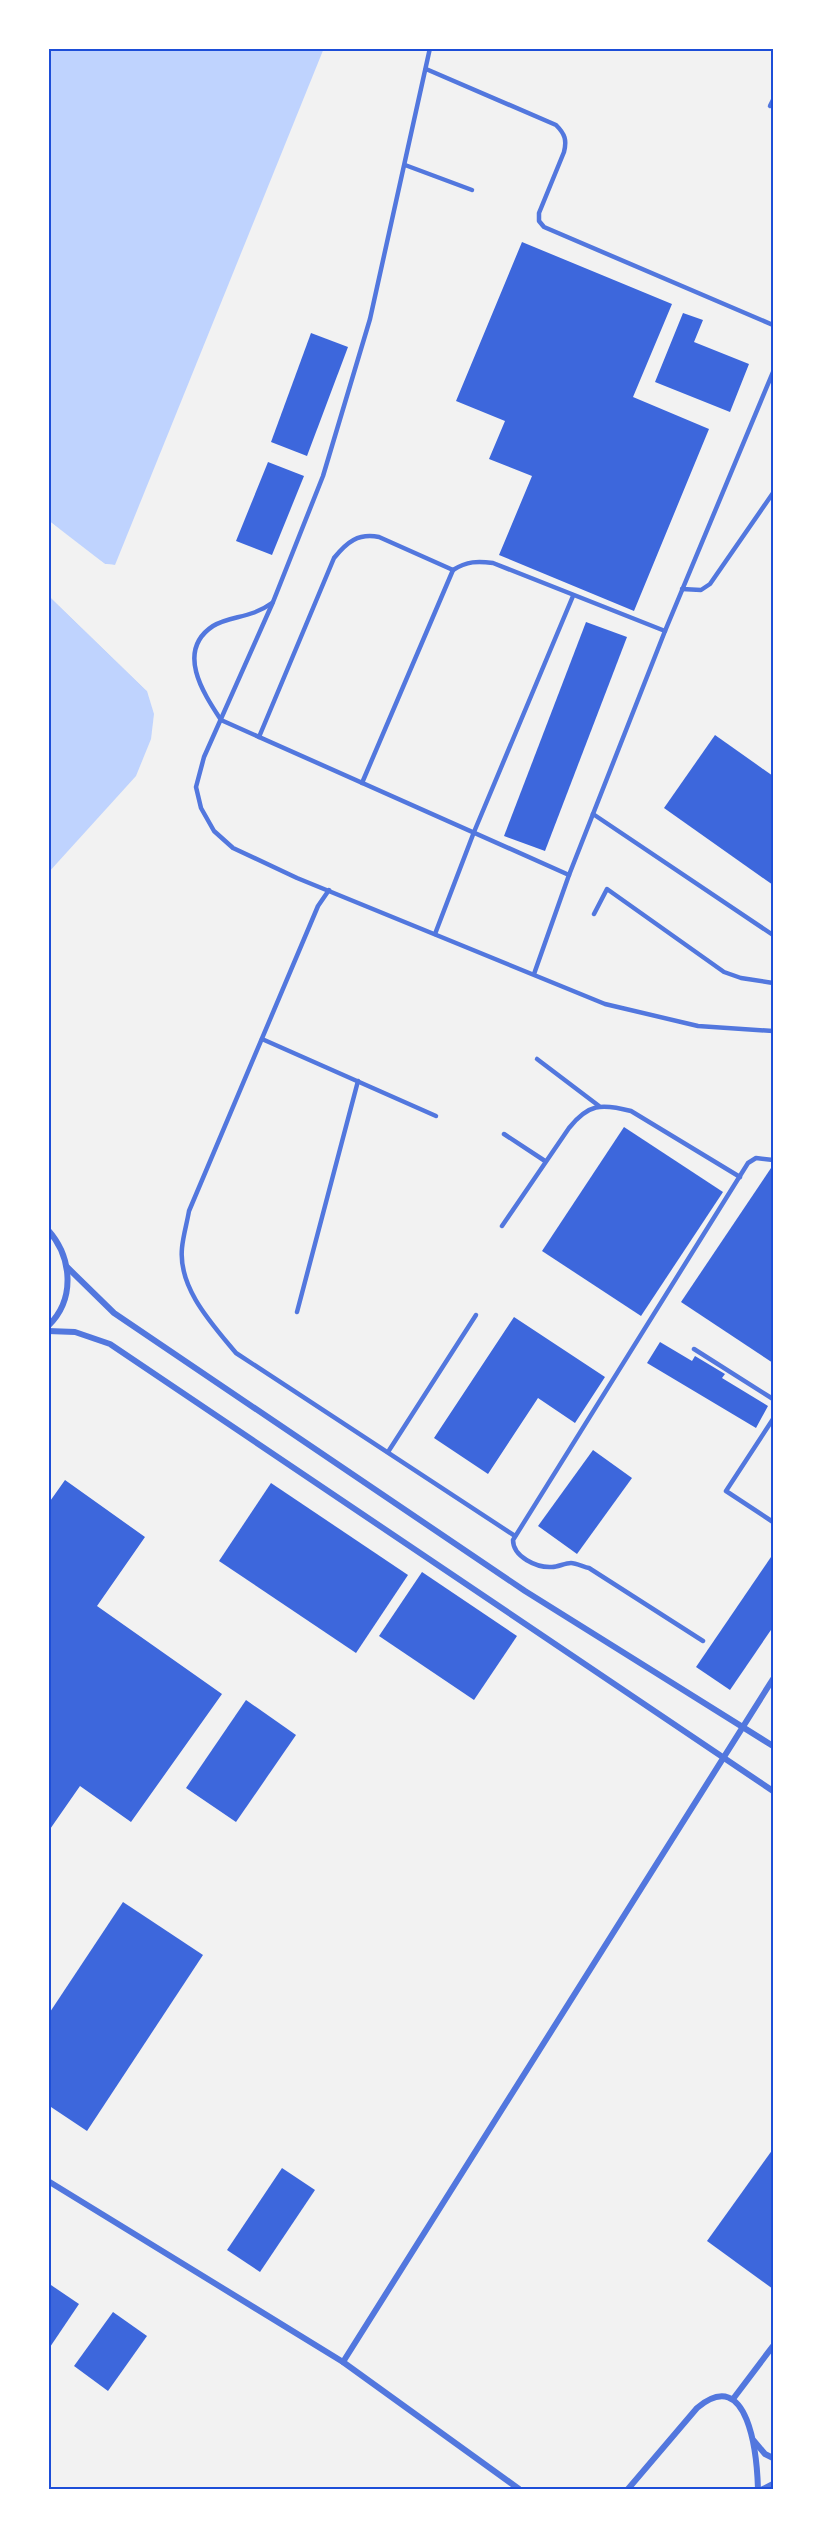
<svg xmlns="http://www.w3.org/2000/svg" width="821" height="2537" viewBox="0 0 821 2537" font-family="'Titillium Web',sans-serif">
<rect width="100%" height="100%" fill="#f2f2f2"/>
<g fill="#bfd3fe">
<path d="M48,48h276l-209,517 -10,-1 -57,-44z"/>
<path d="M48,595l99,96 7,23 -3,25 -15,37 -88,97z"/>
</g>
<g fill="#f2f2f2">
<path d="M48,520l38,31 19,13 10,1 1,3 -12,-1 -20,-14 -36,-29z"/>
<path d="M48,592l95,91 4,8 -99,-96z"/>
</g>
<g fill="#3d67dc">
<path d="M522,242l150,62 -39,93 76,32 -75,182 -135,-56 33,-79 -43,-17 16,-38 -49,-20z"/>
<path d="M683,313l20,7 -9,22 55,22 -19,48 -75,-30z"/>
<path d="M311,333l37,14 -41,109 -36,-14z"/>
<path d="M268,462l36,14 -32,79 -36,-14z"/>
<path d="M586,622l41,15 -82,214 -41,-15z"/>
<path d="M715,735l58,41v109l-109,-77z"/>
<path d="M624,1127l99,65 -82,124 -99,-65z"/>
<path d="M773,1165v198l-92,-61z"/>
<path d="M514,1317l91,60 -30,46 -37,-25 -50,76 -54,-36z"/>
<path d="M660,1342l32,19 3,-5 30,18 -3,4 46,28 -12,22 -109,-65z"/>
<path d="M593,1450l39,28 -55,76 -39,-28z"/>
<path d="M65,1480l80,57 -48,69 125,88 -91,128 -51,-36 -32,46v-328z"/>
<path d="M271,1483l137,92 -52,78 -137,-92z"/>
<path d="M773,1554v73l-43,63 -34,-23z"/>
<path d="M422,1572l95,64 -43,64 -95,-64z"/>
<path d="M246,1700l50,35 -60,87 -50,-34z"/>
<path d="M123,1902l80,53 -116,176 -39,-26v-90z"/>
<path d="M773,2149v140l-66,-48z"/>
<path d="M282,2168l33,22 -55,82 -33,-22z"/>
<path d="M48,2283l31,21 -31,46z"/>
<path d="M113,2312l34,24 -39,55 -34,-25z"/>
</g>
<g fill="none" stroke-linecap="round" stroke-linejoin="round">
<g stroke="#5277de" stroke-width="4.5">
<path d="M430,48l-60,271 -47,157 -50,126 -69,155 -8,30 5,21 13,23 19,17 64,30 308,126 93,22 75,5"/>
<path d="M426,69l130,56c9,9 11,15 8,27l-25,61v8l5,6 229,98"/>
<path d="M770,106l3,-6"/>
<path d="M405,165l67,25"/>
<path d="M682,589l19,1 9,-6 63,-91"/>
<path d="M272,603c-22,16 -41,12 -59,23 -38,25 -9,68 8,94l348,155"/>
<path d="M259,737l75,-179c13,-16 24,-25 45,-21l74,33"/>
<path d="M362,783l91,-213c14,-9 25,-9 40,-7l172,68"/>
<path d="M593,814l180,121"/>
<path d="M329,890l-11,16 -129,305c-2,12 -6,25 -7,37 -4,40 30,76 54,105l279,183"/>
<path d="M594,914l13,-25 117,83 17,6 32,5"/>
<path d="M435,934l39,-102 99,-236"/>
<path d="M534,974l35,-99 96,-244 108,-259"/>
<path d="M262,1039l174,77"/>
<path d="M537,1059l62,47"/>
<path d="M504,1134l41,27"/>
<path d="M502,1226l67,-98c19,-24 32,-25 62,-17l109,66"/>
<path d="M297,1312l61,-231"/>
<path d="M694,1349l79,50"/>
<path d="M773,1419l-47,72 47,31"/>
<path d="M388,1452l88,-137"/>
<path d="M703,1641l-114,-73c-5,-1 -13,-5 -18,-5 -6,0 -13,4 -19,4 -15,1 -39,-10 -39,-27l235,-377 8,-5 17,2"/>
</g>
<g stroke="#5277de" stroke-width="6">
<path d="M48,1230c24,27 28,69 0,96"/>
<path d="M67,1267l47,46 411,278 248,155"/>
<path d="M48,1331l27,1 35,12 663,447"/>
<path d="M48,2181l295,181 176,127"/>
<path d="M343,2362l430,-683"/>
<path d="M733,2399l40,-53"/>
<path d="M754,2441l11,13 8,4"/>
<path d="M628,2489l69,-81c52,-44 60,48 61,81"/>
<path d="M763,2489l10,-5"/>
</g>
</g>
<rect width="821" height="2537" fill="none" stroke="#ffffff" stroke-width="99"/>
<rect x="50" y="50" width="722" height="2438" fill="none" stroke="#1d4ed8" stroke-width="2"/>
</svg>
